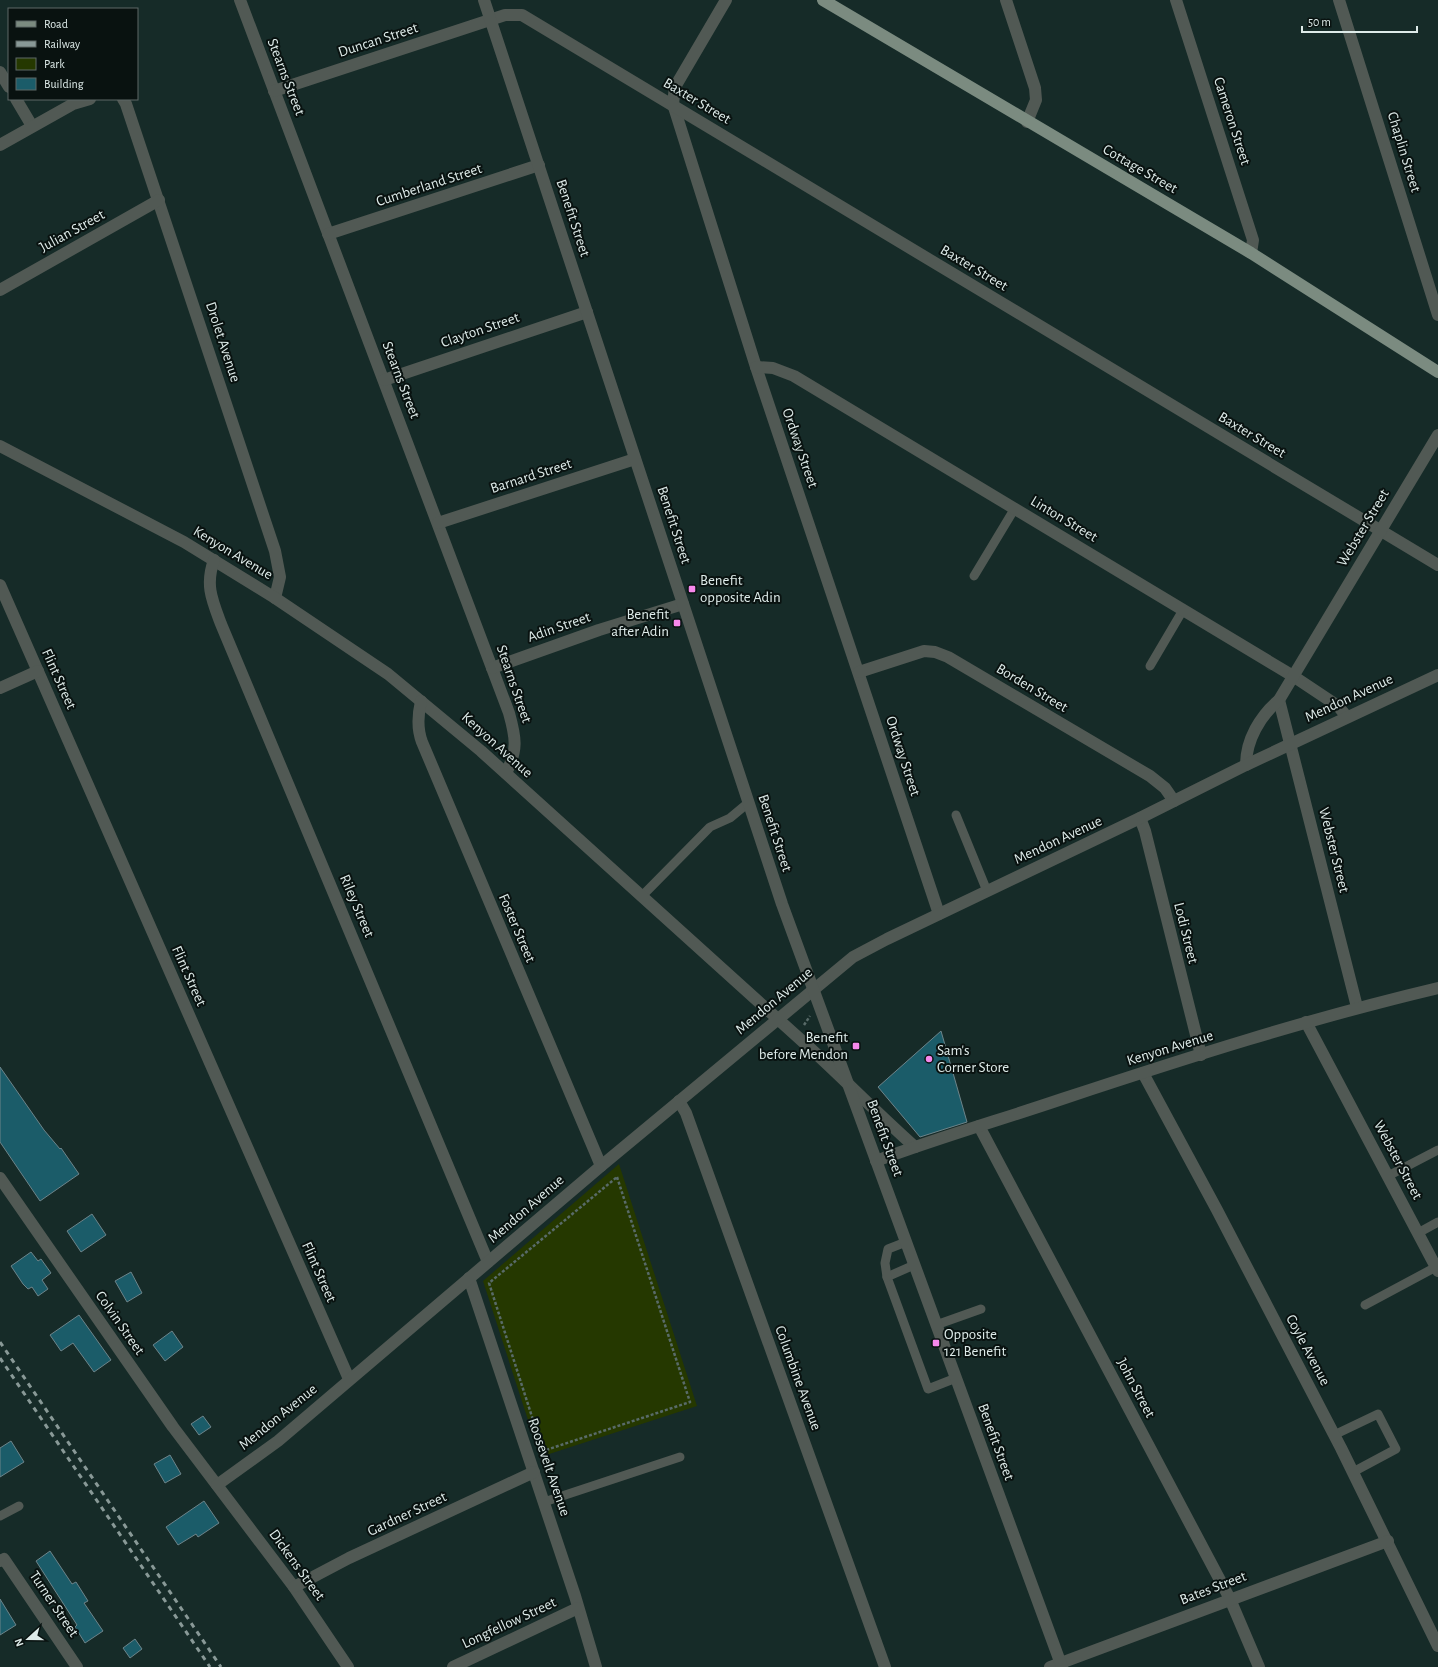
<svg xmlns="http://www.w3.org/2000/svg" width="1438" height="1667" viewBox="0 0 1438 1667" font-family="'Alegreya Sans',sans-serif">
<rect width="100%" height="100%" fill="#162b28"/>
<path fill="#253800" d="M619,1164l78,242 -157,51 -57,-176z"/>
<g fill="#1b5c69" stroke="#6d848a">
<path d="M941,1031l26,91 -47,15 -42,-50z"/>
<path d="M0,1067l44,63 16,19 1,-1 18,26 -39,27 -40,-59z"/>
<path d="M92,1214l14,21 -25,17 -14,-21z"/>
<path d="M31,1252l7,9 3,-2 10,14 -9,7 6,9 -10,7 -6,-9 -4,2 -5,-5 -12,-18z"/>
<path d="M131,1272l11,21 -15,9 -12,-21z"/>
<path d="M79,1315l32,45 -17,12 -21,-29 -12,8 -11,-16z"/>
<path d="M172,1331l11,16 -18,14 -12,-16z"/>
<path d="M203,1416l8,11 -12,8 -8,-11z"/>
<path d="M11,1441l13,21 -24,15v-29z"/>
<path d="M170,1455l11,19 -16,9 -11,-19z"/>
<path d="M204,1501l15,22 -21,14 -2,-3 -18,11 -12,-18z"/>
<path d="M50,1551l22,33 4,-2 12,19 -4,2 19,28 -18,12 -10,-16 2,-2 -41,-64z"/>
<path d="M0,1599l16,26 -16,10z"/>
<path d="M135,1639l7,10 -12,9 -7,-10z"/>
</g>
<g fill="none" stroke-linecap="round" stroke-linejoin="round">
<g stroke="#596b69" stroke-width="2.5" stroke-dasharray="3 2" stroke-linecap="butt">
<path d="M804,1025l6,-9"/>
<path d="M617,1177l73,225 -147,49 -54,-168z"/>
</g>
<g stroke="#515954" stroke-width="9">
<path d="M974,576l41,-68"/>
<path d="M1150,666l33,-56"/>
<path d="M956,815l31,76"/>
<path d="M641,897l69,-70 20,-9 18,-15"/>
<path d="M1388,1176l50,-26"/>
<path d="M1418,1233l20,-11"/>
<path d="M914,1265l-27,12 41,112 28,-11"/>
<path d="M887,1277l-2,-14 3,-14 18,-7"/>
<path d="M1365,1305l71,-38"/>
<path d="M936,1325l45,-16"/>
<path d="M1334,1435l44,-21 18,35 -43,23"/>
<path d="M544,1502l136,-45"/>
<path d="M0,1516l19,-10"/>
</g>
<g stroke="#515954" stroke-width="12">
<path d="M240,0l269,713c7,25 9,37 -3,60"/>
<path d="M726,0l-51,87 -2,17 83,263 183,547"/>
<path d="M1006,0l29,88 1,12 -9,22"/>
<path d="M1176,0l77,240 -2,13"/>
<path d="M1339,0l99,315"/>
<path d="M0,72l9,15"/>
<path d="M274,91l231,-76h17l916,550"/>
<path d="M16,99l16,27"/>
<path d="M123,99l3,5 149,447 5,26 -5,21"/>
<path d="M0,145l73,-41 17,-5"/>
<path d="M328,234l211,-69"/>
<path d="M0,290l159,-90"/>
<path d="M756,367l17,1 21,8 499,300 45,30 9,11"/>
<path d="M384,380l203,-68"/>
<path d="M0,446l184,96 91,56 113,76 93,77 330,298c35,32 68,66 104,98"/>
<path d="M438,523l197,-64"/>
<path d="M214,560c-9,25 -2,40 7,64l267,638"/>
<path d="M0,585l349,794"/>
<path d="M492,668l107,-38 84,-26"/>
<path d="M859,672l65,-21 11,1 13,5 202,119 15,12 9,13"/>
<path d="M0,688l38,-17"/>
<path d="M1279,700l78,307"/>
<path d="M421,701c-3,13 -4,28 1,41l179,424"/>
<path d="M1246,765c0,-25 14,-49 33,-65l159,-265"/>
<path d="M1140,818l5,13 56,224"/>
<path d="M1306,1022l132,249"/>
<path d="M1143,1073l74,137 124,238 97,198"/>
<path d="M679,1101l7,12 199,554"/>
<path d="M979,1126l251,473 29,68"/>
<path d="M876,1161c61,-23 124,-41 186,-62 124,-41 249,-81 376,-111"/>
<path d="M0,1178l173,249 121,160 54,80"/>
<path d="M469,1278l106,318 21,71"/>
<path d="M217,1485l61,-44 323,-275 252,-209 34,-18 253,-121 106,-53 192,-90"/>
<path d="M0,1561l4,-2 73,108"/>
<path d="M294,1587l55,-29 185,-86"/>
<path d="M453,1667l125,-59"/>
<path d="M1050,1667l338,-126"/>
</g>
<path stroke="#515954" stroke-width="12" d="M484,0l298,904 280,763"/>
<path stroke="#7b8b80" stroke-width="12" d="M823,0l428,253 187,119"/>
<g stroke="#899997" stroke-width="3" stroke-dasharray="5 5" stroke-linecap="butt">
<path d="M0,1342l221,325"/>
<path d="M0,1358l210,309"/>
</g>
</g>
<g fill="#f788ec" stroke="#091210" stroke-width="1.5">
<rect x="688" y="585" width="8" height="8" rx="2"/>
<rect x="673" y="619" width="8" height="8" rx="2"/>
<rect x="852" y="1042" width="8" height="8" rx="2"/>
<circle cx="929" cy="1059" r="4"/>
<rect x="932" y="1339" width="8" height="8" rx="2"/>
</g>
<g text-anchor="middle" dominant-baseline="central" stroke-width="4" stroke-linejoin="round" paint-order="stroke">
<g font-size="15" fill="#deebe9" stroke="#091210">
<text transform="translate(378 40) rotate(-18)">Duncan Street</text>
<text transform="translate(286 77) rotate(69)">Stearns Street</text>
<text transform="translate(697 101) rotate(31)">Baxter Street</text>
<text transform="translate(1232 121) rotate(72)">Cameron Street</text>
<text transform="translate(1404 152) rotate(73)">Chaplin Street</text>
<text transform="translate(1140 169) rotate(30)">Cottage Street</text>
<text transform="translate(429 185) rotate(-18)">Cumberland Street</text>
<text transform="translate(573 218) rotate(72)">Benefit Street</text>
<text transform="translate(72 231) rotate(-29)">Julian Street</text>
<text transform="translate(974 268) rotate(31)">Baxter Street</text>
<text transform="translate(480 330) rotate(-19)">Clayton Street</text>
<text transform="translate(223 342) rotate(72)">Drolet Avenue</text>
<text transform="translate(401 380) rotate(69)">Stearns Street</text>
<text transform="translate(1252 435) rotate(31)">Baxter Street</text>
<text transform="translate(800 448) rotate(71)">Ordway Street</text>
<text transform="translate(531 476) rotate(-18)">Barnard Street</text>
<text transform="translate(1064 519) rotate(31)">Linton Street</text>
<text transform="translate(674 525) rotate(72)">Benefit Street</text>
<text transform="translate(1363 528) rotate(-59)">Webster Street</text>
<text transform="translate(233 553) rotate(31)">Kenyon Avenue</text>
<text transform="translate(559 627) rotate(-19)">Adin Street</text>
<text transform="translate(59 679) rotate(66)">Flint Street</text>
<text transform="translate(514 684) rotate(71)">Stearns Street</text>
<text transform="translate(1032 688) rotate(31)">Borden Street</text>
<text transform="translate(1349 698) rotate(-25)">Mendon Avenue</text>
<text transform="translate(497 745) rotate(42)">Kenyon Avenue</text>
<text transform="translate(903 756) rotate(72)">Ordway Street</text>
<text transform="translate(775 833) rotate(72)">Benefit Street</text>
<text transform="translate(1058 840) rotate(-25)">Mendon Avenue</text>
<text transform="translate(1334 850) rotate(76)">Webster Street</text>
<text transform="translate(357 906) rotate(67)">Riley Street</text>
<text transform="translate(517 928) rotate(67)">Foster Street</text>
<text transform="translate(1186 933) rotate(76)">Lodi Street</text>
<text transform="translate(189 976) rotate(66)">Flint Street</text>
<text transform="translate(774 1001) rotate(-40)">Mendon Avenue</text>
<text transform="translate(1170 1048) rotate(-17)">Kenyon Avenue</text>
<text transform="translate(885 1138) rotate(70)">Benefit Street</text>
<text transform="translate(1398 1160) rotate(62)">Webster Street</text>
<text transform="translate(526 1209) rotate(-41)">Mendon Avenue</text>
<text transform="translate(319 1272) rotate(66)">Flint Street</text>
<text transform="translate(120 1323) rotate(55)">Colvin Street</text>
<text transform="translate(1308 1350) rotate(62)">Coyle Avenue</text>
<text transform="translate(798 1378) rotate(70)">Columbine Avenue</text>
<text transform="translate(1136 1388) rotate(62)">John Street</text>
<text transform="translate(278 1417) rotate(-39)">Mendon Avenue</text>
<text transform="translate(996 1442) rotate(70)">Benefit Street</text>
<text transform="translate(549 1467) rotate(71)">Roosevelt Avenue</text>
<text transform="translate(407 1514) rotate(-25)">Gardner Street</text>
<text transform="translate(297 1565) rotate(54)">Dickens Street</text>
<text transform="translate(1213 1588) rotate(-21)">Bates Street</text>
<text transform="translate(54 1604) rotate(56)">Turner Street</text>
<text transform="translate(509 1623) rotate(-25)">Longfellow Street</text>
</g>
<g font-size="15" fill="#deebe9" stroke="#091210" text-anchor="start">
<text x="700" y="580">Benefit<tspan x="700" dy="17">opposite Adin</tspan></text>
<text x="669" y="614" text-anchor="end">Benefit<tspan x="669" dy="17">after Adin</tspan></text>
<text x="848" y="1037" text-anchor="end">Benefit<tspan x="848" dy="17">before Mendon</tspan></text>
<text x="937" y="1050">Sam's<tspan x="937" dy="17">Corner Store</tspan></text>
<text x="944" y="1334">Opposite<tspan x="944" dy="17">121 Benefit</tspan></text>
</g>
</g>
<rect x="8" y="8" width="130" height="92" fill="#091210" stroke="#5e6967"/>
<rect x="16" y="21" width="20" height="6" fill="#7b8b80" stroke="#5e6967"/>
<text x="44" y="28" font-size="12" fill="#deebe9">Road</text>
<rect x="16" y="41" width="20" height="6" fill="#899997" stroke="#5e6967"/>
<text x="44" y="48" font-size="12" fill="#deebe9">Railway</text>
<rect x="16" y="58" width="20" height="12" fill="#253800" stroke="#5e6967"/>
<text x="44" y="68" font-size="12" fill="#deebe9">Park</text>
<rect x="16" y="78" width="20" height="12" fill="#1b5c69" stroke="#5e6967"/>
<text x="44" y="88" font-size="12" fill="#deebe9">Building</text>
<g transform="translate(28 1639) rotate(249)" stroke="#091210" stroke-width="3" paint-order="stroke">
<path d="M0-3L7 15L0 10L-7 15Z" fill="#deebe9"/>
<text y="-6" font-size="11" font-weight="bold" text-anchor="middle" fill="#deebe9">N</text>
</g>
<path d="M1302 26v6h115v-6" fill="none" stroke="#deebe9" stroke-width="2"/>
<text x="1308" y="26" font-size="12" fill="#deebe9" stroke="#091210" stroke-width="3" paint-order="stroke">50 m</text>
</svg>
